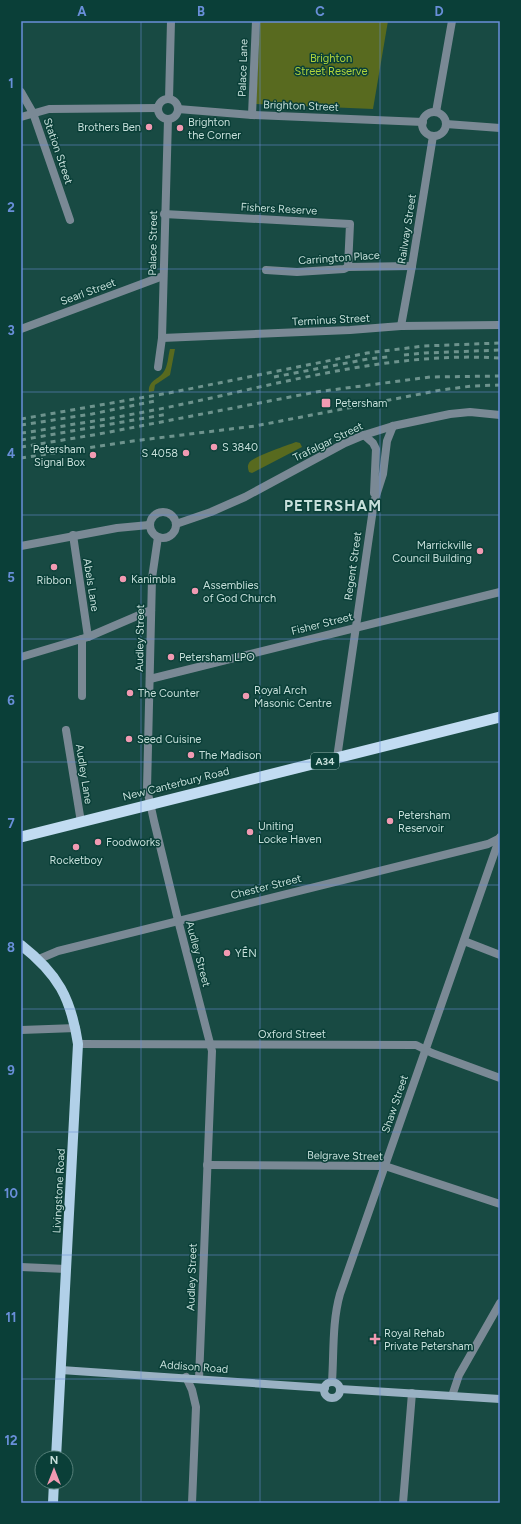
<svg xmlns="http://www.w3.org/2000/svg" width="521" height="1524" viewBox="0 0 521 1524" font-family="Figtree,sans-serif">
<rect width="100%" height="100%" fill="#184a43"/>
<g fill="#586a1f">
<path d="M260,21h128l-15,88 -117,-5z"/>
<path d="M170,349h5l-5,26 -15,10 -1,6 -5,1c-1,-11 8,-12 14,-19 5,-6 5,-17 7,-24z"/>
<path d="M296,442l4,1 2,4 -50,26 -3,-1c-1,-3 -2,-6 0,-9 3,-6 39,-18 47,-21z"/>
</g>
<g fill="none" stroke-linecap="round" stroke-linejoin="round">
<g stroke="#7a8995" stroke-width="8">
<path d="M21,92l12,21 37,107"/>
<path d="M169,99l2,-78"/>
<path d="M436,112l16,-91"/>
<path d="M252,115l4,-94"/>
<path d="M164,214l186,10 -2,43"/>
<path d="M266,270l31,2 47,-3 4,-2 64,-1"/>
<path d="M401,326l11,-60 21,-130"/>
<path d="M21,329l142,-53"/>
<path d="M162,338l188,-8 51,-4 99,-1"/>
<path d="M158,367l4,-29 6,-219"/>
<path d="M364,435l9,8 3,6 -2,44"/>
<path d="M73,535l15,102"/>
<path d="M158,537l-6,41 -5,211 7,32 24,99 34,131 -13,328"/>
<path d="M21,657l67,-20 63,-27"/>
<path d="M150,679l350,-87"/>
<path d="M82,696v-57"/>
<path d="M66,730l15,92"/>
<path d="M337,758l37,-256 9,-28 4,-33 6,-15"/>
<path d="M464,941l36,14"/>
<path d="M39,959l19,-8 430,-107 12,-6"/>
<path d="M21,1030l55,-2"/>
<path d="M78,1044l338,1 16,8 68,25"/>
<path d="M207,1165l178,1 115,38"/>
<path d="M21,1267l45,2"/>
<path d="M186,1377l6,13 4,17 -4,96"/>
<path d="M452,1396l7,-21 41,-72"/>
<path d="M403,1503l9,-110"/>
</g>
<g stroke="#7a8995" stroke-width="8">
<circle cx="168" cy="109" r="10"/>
<path d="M178,109l74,6 171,7"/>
<circle cx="434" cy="124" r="12"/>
<path d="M21,117l28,-8 109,-1"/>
<path d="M446,124l54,4"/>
<circle cx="163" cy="525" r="13"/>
<path d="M176,524l35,-12 34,-15 100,-54 19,-8 29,-9 57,-12 20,-2 30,3"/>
<path d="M21,546l96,-18 32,-3"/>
<path d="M332,1382c2,-29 0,-60 8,-88l160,-457"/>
</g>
<g stroke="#99b1c3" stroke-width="8">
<path d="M61,1370l264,18"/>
<circle cx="332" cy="1390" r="8"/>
<path d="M340,1389l160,10"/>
</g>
<g stroke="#b1d0e8" stroke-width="10">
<path d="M21,945c37,29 50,53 57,99l-22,414"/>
<path d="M53,1503l1,-21"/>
</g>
<path stroke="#c2dcf2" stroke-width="11" d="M21,837l479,-120"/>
<g stroke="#6d938d" stroke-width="3" stroke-dasharray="5 5" stroke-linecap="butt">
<path d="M404,355l21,-2 75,-3"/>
<path d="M274,377l94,-18 20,-2"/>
<path d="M21,419l153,-27 193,-39 57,-7 76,-3"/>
<path d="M21,425l71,-11 63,-13"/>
<path d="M21,433c18,-2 36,-6 54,-9 60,-9 120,-22 180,-36 81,-18 162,-35 245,-30"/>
<path d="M21,440l147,-26"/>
<path d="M21,447l78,-13 217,-42 114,-15 70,-1"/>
<path d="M21,458l112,-17 122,-15 186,-36 31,-4 28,-1"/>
</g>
</g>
<path fill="none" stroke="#698fd9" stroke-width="1" stroke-opacity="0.55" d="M141,21v1482M260,21v1482M380,21v1482M21,145h479M21,269h479M21,392h479M21,515h479M21,639h479M21,762h479M21,885h479M21,1009h479M21,1132h479M21,1255h479M21,1379h479"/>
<g fill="#f19ab2" stroke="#0a3f38" stroke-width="1.5">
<circle cx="149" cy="127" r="4"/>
<circle cx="180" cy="128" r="4"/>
<rect x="321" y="398" width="10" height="10" rx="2"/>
<circle cx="214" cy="447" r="4"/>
<circle cx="186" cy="453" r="4"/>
<circle cx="93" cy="455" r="4"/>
<circle cx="480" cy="551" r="4"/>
<circle cx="54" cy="567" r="4"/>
<circle cx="123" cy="579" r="4"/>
<circle cx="195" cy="591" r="4"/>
<circle cx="171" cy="657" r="4"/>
<circle cx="130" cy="693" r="4"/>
<circle cx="246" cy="696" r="4"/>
<circle cx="129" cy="739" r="4"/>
<circle cx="191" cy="755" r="4"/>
<circle cx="390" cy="821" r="4"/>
<circle cx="250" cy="832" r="4"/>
<circle cx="98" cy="842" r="4"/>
<circle cx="76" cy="847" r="4"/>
<circle cx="227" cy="953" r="4"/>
<path d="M373 1333h4v4h4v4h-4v4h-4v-4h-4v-4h4z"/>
</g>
<g text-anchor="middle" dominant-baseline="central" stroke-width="3" stroke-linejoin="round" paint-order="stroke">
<rect fill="#0a3f38" stroke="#8eafa9" stroke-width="1" x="311" y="753" width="28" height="16" rx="3"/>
<g font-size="10" font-weight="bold" fill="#c6dfda">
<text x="325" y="761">A34</text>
</g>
<g font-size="11" fill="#b1d33b" stroke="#0a3f38">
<text x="331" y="58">Brighton<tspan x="331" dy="13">Street Reserve</tspan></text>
</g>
<g font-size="11" fill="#c6dfda" stroke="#0a3f38">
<text transform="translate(243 68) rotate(-88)">Palace Lane</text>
<text transform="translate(301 106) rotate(2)">Brighton Street</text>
<text transform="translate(58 151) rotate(71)">Station Street</text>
<text transform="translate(279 209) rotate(3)">Fishers Reserve</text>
<text transform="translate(407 229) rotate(-81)">Railway Street</text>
<text transform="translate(153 243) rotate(-89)">Palace Street</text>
<text transform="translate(339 258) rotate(-4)">Carrington Place</text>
<text transform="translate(88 292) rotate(-20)">Searl Street</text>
<text transform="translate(331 320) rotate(-3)">Terminus Street</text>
<text transform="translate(328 442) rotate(-26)">Trafalgar Street</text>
<text transform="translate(353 566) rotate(-82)">Regent Street</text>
<text transform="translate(91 585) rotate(81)">Abels Lane</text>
<text transform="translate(322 624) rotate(-14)">Fisher Street</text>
<text transform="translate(140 638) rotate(-89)">Audley Street</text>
<text transform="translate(84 774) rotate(81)">Audley Lane</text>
<text transform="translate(176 784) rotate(-14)">New Canterbury Road</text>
<text transform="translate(266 887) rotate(-14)">Chester Street</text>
<text transform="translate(198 954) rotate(75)">Audley Street</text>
<text x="292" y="1034">Oxford Street</text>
<text transform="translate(395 1104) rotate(-71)">Shaw Street</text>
<text transform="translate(345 1156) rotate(1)">Belgrave Street</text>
<text transform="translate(59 1191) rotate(-87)">Livingstone Road</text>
<text transform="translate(192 1277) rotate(-88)">Audley Street</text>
<text transform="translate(194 1367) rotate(4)">Addison Road</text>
</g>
<g font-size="11" fill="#c6dfda" stroke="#0a3f38" text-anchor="start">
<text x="188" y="122">Brighton<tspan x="188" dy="13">the Corner</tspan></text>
<text x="141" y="127" text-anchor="end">Brothers Ben</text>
<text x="335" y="403">Petersham</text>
<text x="222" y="447">S 3840</text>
<text x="85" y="449" text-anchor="end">Petersham<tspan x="85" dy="13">Signal Box</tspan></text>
<text x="178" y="453" text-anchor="end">S 4058</text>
<text x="472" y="545" text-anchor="end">Marrickville<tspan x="472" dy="13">Council Building</tspan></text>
<text x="131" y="579">Kanimbla</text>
<text x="54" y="580" text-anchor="middle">Ribbon</text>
<text x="203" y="585">Assemblies<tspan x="203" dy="13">of God Church</tspan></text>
<text x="179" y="657">Petersham LPO</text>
<text x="254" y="690">Royal Arch<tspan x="254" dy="13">Masonic Centre</tspan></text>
<text x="138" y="693">The Counter</text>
<text x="137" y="739">Seed Cuisine</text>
<text x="199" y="755">The Madison</text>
<text x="398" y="815">Petersham<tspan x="398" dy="13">Reservoir</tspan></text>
<text x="258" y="826">Uniting<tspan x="258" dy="13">Locke Haven</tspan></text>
<text x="106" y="842">Foodworks</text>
<text x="76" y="860" text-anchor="middle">Rocketboy</text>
<text x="235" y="953">YẾN</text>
<text x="384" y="1333">Royal Rehab<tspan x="384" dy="13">Private Petersham</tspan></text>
</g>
<g font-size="15" font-weight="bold" letter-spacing="1" fill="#c6dfda" stroke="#0a3f38">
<text x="333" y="506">PETERSHAM</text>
</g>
</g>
<rect width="521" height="1524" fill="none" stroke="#0a3f38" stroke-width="44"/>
<g transform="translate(54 1470)"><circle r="19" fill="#0a3f38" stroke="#557f79"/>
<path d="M0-3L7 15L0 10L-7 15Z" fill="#f19ab2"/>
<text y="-6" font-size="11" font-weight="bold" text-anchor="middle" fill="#c6dfda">N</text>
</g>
<rect x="22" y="22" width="477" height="1480" fill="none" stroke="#698fd9" stroke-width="1.5"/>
<g font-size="13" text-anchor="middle" font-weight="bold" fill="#698fd9">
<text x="82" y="16">A</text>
<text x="201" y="16">B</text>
<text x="320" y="16">C</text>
<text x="439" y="16">D</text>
<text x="11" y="88">1</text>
<text x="11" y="212">2</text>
<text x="11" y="335">3</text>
<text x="11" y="458">4</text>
<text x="11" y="582">5</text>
<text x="11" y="705">6</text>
<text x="11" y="828">7</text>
<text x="11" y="952">8</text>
<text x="11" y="1075">9</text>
<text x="11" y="1198">10</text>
<text x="11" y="1322">11</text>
<text x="11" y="1445">12</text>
</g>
</svg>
